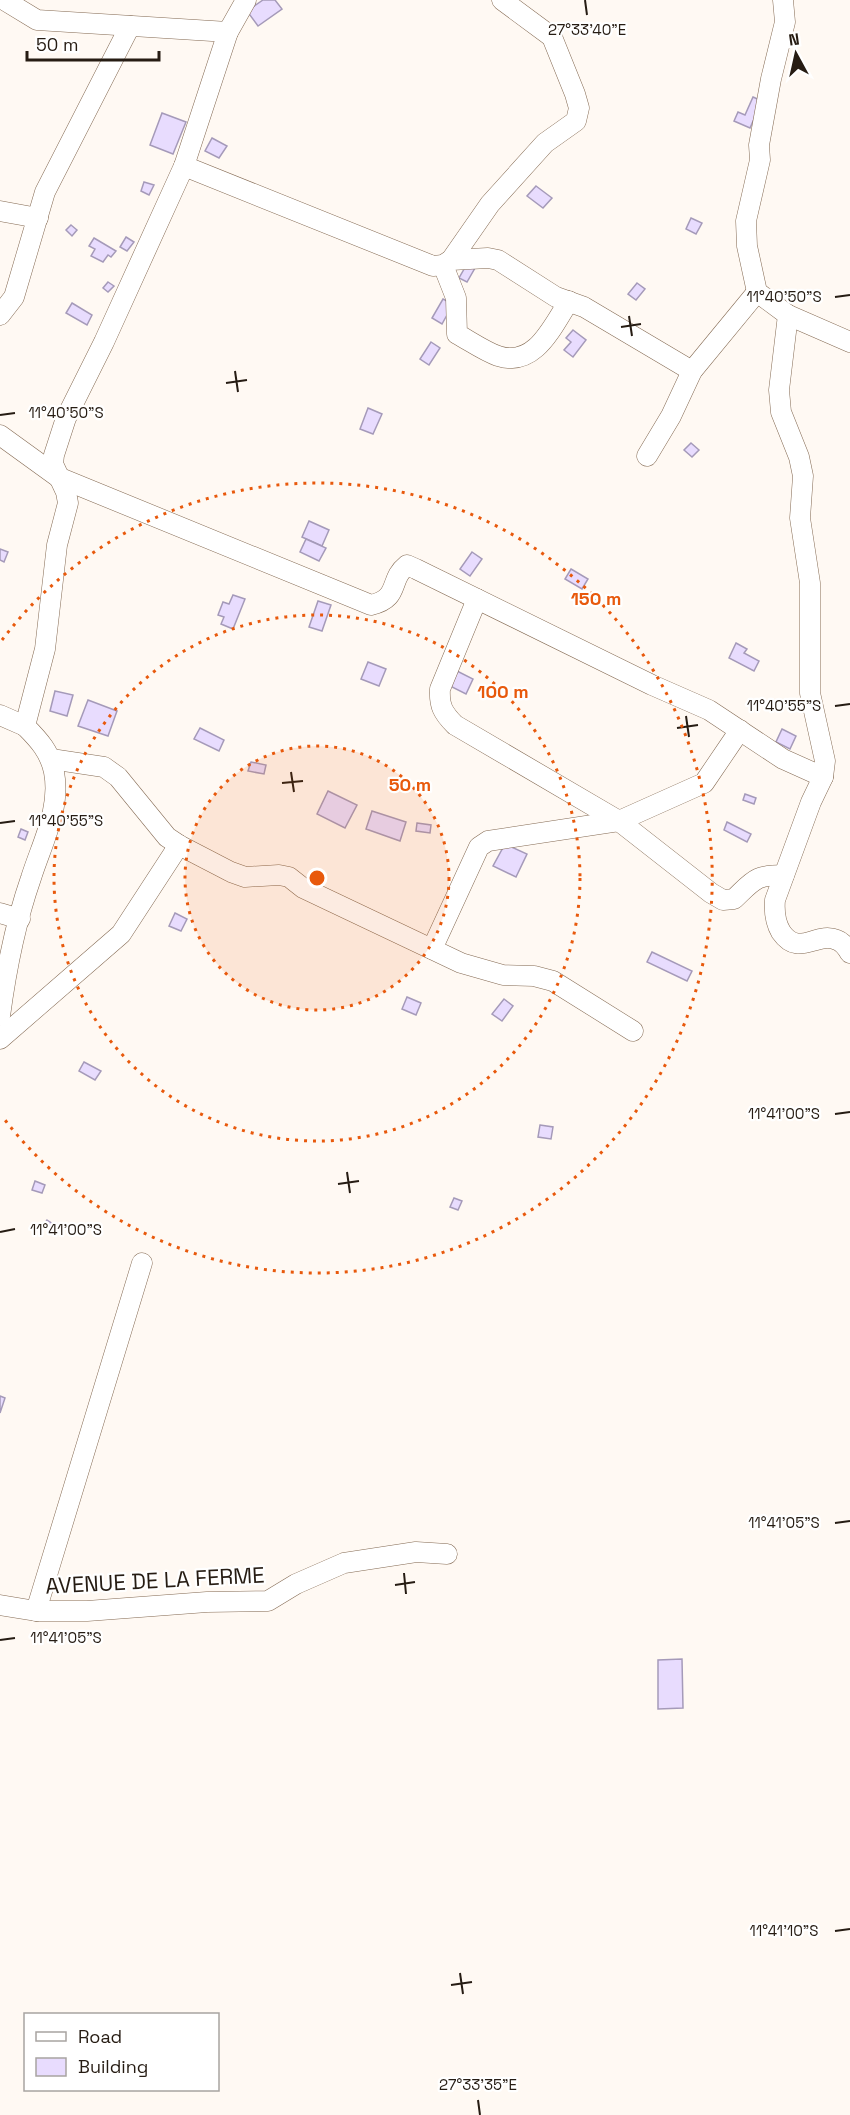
<svg xmlns="http://www.w3.org/2000/svg" width="850" height="2115" viewBox="0 0 850 2115" font-family="'Space Grotesk',sans-serif">
<rect width="100%" height="100%" fill="#fff9f3"/>
<g fill="#e8dcfe" stroke="#a59ab9" stroke-width="1.5">
<path d="M263,0h12l7,9 -24,17 -11,-15z"/>
<path d="M753,97l9,4 -12,27 -16,-7 4,-9 7,3z"/>
<path d="M162,113l24,9 -13,32 -23,-9z"/>
<path d="M212,138l15,8 -8,12 -14,-7z"/>
<path d="M144,182l10,3 -5,10 -8,-4z"/>
<path d="M536,186l16,12 -9,10 -16,-12z"/>
<path d="M691,218l11,5 -6,11 -10,-5z"/>
<path d="M71,225l6,5 -5,6 -6,-6z"/>
<path d="M126,237l8,5 -7,9 -7,-4z"/>
<path d="M94,238l22,13 -5,6 -3,-2 -5,7 -12,-6 4,-7 -6,-3z"/>
<path d="M467,264l8,4 -8,14 -8,-4z"/>
<path d="M108,282l6,4 -6,6 -5,-4z"/>
<path d="M637,283l8,6 -9,11 -8,-6z"/>
<path d="M443,299l10,5 -11,20 -10,-6z"/>
<path d="M72,303l20,12 -5,10 -21,-12z"/>
<path d="M573,330l13,10 -13,17 -9,-7 7,-8 -5,-4z"/>
<path d="M431,342l9,6 -11,17 -9,-6z"/>
<path d="M368,408l14,6 -9,20 -13,-5z"/>
<path d="M691,443l8,7 -7,7 -8,-7z"/>
<path d="M309,521l20,9 -7,16 -20,-9z"/>
<path d="M306,539l20,9 -7,13 -19,-9z"/>
<path d="M0,549l8,3 -4,10 -4,-2z"/>
<path d="M472,552l10,7 -12,17 -10,-7z"/>
<path d="M571,569l17,10 -6,10 -17,-10z"/>
<path d="M233,595l12,4 -12,30 -12,-5 3,-7 -6,-2 5,-13 6,2z"/>
<path d="M318,601l13,4 -9,26 -13,-4z"/>
<path d="M736,643l11,6 -3,4 15,8 -5,10 -25,-13z"/>
<path d="M368,662l18,7 -7,17 -18,-7z"/>
<path d="M455,670l18,9 -7,15 -18,-9z"/>
<path d="M55,691l18,4 -6,21 -17,-5z"/>
<path d="M88,700l29,11 -9,25 -30,-10z"/>
<path d="M200,728l24,12 -5,11 -25,-12z"/>
<path d="M782,729l14,7 -6,13 -14,-7z"/>
<path d="M251,762l15,3 -2,9 -16,-3z"/>
<path d="M328,791l29,14 -12,23 -28,-14z"/>
<path d="M745,794l11,4 -2,6 -11,-4z"/>
<path d="M372,811l34,11 -6,19 -34,-12z"/>
<path d="M727,822l24,12 -4,8 -23,-12z"/>
<path d="M417,823l14,2 -1,8 -14,-2z"/>
<path d="M21,829l7,3 -3,8 -7,-3z"/>
<path d="M505,844l22,10 -11,23 -23,-11z"/>
<path d="M175,913l12,6 -6,12 -12,-5z"/>
<path d="M652,952l40,19 -5,10 -40,-19z"/>
<path d="M407,997l14,6 -5,12 -14,-6z"/>
<path d="M504,999l9,7 -11,15 -10,-7z"/>
<path d="M84,1062l17,9 -6,9 -16,-9z"/>
<path d="M540,1125l13,2 -2,12 -13,-2z"/>
<path d="M35,1181l10,4 -3,8 -10,-3z"/>
<path d="M454,1198l8,3 -4,9 -8,-3z"/>
<path d="M47,1220l6,4 -3,4 -6,-4z"/>
<path d="M0,1396l5,2 -5,15z"/>
<path d="M682,1659l1,49 -25,1v-49z"/>
</g>
<g fill="none" stroke-linecap="round" stroke-linejoin="round">
<defs>
<g id="minor">
<path d="M4,0l33,20 191,12"/>
<path d="M783,0l2,22 -14,57 -12,66 1,15 -14,61 1,25 10,46 31,23 -9,75 2,22 18,45 4,19 -3,42 10,65v110l15,68 -2,16 -12,25 -36,98c-1,12 0,22 6,32 18,26 35,-1 56,8 6,2 10,8 13,13"/>
<path d="M184,166l249,100 10,-1 8,-5 39,-56 55,-61 31,-22 3,-13 -4,-14 -23,-57 -50,-37"/>
<path d="M0,211l38,7"/>
<path d="M451,260l37,-2 10,2 58,37 28,10 108,64"/>
<path d="M443,265l13,33 1,36c13,7 27,17 41,22 37,12 54,-29 71,-55"/>
<path d="M0,315l14,-18 31,-105 85,-166"/>
<path d="M788,315l62,27"/>
<path d="M0,435l58,42 313,128c30,-7 17,-25 36,-40l9,4 236,116 57,25 74,49 40,18"/>
<path d="M647,456l24,-40 21,-45 65,-79"/>
<path d="M477,599l-37,90c-1,17 3,24 15,36l164,96 92,72 12,7 11,-1c20,-19 21,-24 50,-24"/>
<path d="M0,715l25,11"/>
<path d="M51,759l53,8 14,10 49,60 12,8 52,27 14,5 34,-2 10,2 14,11 158,75 42,12 31,1 19,5 80,50"/>
<path d="M0,913l20,6"/>
<path d="M432,949l47,-102 9,-6 131,-20 85,-38 36,-53"/>
<path d="M0,1016c6,-45 16,-95 31,-138 11,-35 30,-69 23,-106 -4,-20 -15,-32 -29,-46l20,-77 12,-104 11,-42 -2,-11 -13,-28 1,-9 12,-37 38,-76 80,-176 44,-134 18,-32"/>
<path d="M0,1039l121,-105 58,-89"/>
<path d="M0,1605l36,6h51l120,-9 61,-1 28,-17 48,-21 72,-11 31,2"/>
<path d="M36,1611l106,-348"/>
</g>
</defs>
<use href="#minor" stroke="#846a53" stroke-width="21"/>
<use href="#minor" stroke="#fff" stroke-width="20"/>
</g>
<path fill="none" stroke="#261c13" stroke-width="2" d="M585,0l2,15M835,297l15,-2M629,316l3,20M621,327l20,-3M235,371l3,21M226,383l21,-3M0,415l15,-2M835,706l15,-2M686,716l3,21M677,728l21,-3M291,772l3,20M282,783l21,-2M0,823l15,-2M835,1114l15,-2M347,1172l3,21M338,1184l21,-3M0,1232l15,-3M835,1523l15,-2M404,1573l2,21M395,1585l20,-3M0,1640l15,-2M835,1931l15,-2M460,1973l3,21M451,1985l21,-3M478,2100l2,15"/>
<circle cx="317" cy="878" r="132" fill="#e8590c" fill-opacity=".12"/>
<g fill="none" stroke="#e8590c" stroke-width="3" stroke-dasharray="3 6">
<circle cx="317" cy="878" r="132"/>
<circle cx="317" cy="878" r="263"/>
<path d="M2 640A395 395 0 1 1 2 1116"/>
</g>
<g text-anchor="middle" dominant-baseline="central" stroke-width="4.5" stroke-linejoin="round" paint-order="stroke">
<g font-size="22" fill="#261c13" stroke="#fff">
<text transform="translate(155 1580) rotate(-3)">AVENUE DE LA FERME</text>
</g>
</g>
<g font-size="15" text-anchor="middle" fill="#261c13" stroke="#fff" stroke-width="4.5" stroke-linejoin="round" paint-order="stroke">
<text x="587" y="35">27°33'40"E</text>
<text x="784" y="302">11°40'50"S</text>
<text x="66" y="418">11°40'50"S</text>
<text x="784" y="711">11°40'55"S</text>
<text x="66" y="826">11°40'55"S</text>
<text x="784" y="1119">11°41'00"S</text>
<text x="66" y="1235">11°41'00"S</text>
<text x="784" y="1528">11°41'05"S</text>
<text x="66" y="1643">11°41'05"S</text>
<text x="784" y="1936">11°41'10"S</text>
<text x="478" y="2090">27°33'35"E</text>
</g>
<circle cx="317" cy="878" r="9" fill="#e8590c" stroke="#fff" stroke-width="3"/>
<g font-size="18" text-anchor="middle" font-weight="bold" fill="#e8590c" stroke="#fff" stroke-width="4.5" stroke-linejoin="round" paint-order="stroke">
<text x="596" y="605">150 m</text>
<text x="503" y="698">100 m</text>
<text x="410" y="791">50 m</text>
</g>
<rect x="24" y="2013" width="195" height="78" fill="#ffffff" stroke="#a8a4a1" stroke-width="1.5"/>
<rect x="36" y="2032" width="30" height="9" fill="#ffffff" stroke="#a8a4a1" stroke-width="1.5"/>
<text x="78" y="2043" font-size="18" fill="#261c13">Road</text>
<rect x="36" y="2058" width="30" height="18" fill="#e8dcfe" stroke="#a8a4a1" stroke-width="1.5"/>
<text x="78" y="2073" font-size="18" fill="#261c13">Building</text>
<g transform="translate(796 54) rotate(352)" stroke="#ffffff" stroke-width="4.5" paint-order="stroke">
<path d="M0-4.5L10 22L0 15L-10 22Z" fill="#261c13"/>
<text y="-9" font-size="16" font-weight="bold" text-anchor="middle" fill="#261c13">N</text>
</g>
<path d="M27 51v9h132v-9" fill="none" stroke="#261c13" stroke-width="3"/>
<text x="36" y="51" font-size="18" fill="#261c13" stroke="#ffffff" stroke-width="4.5" paint-order="stroke">50 m</text>
</svg>
